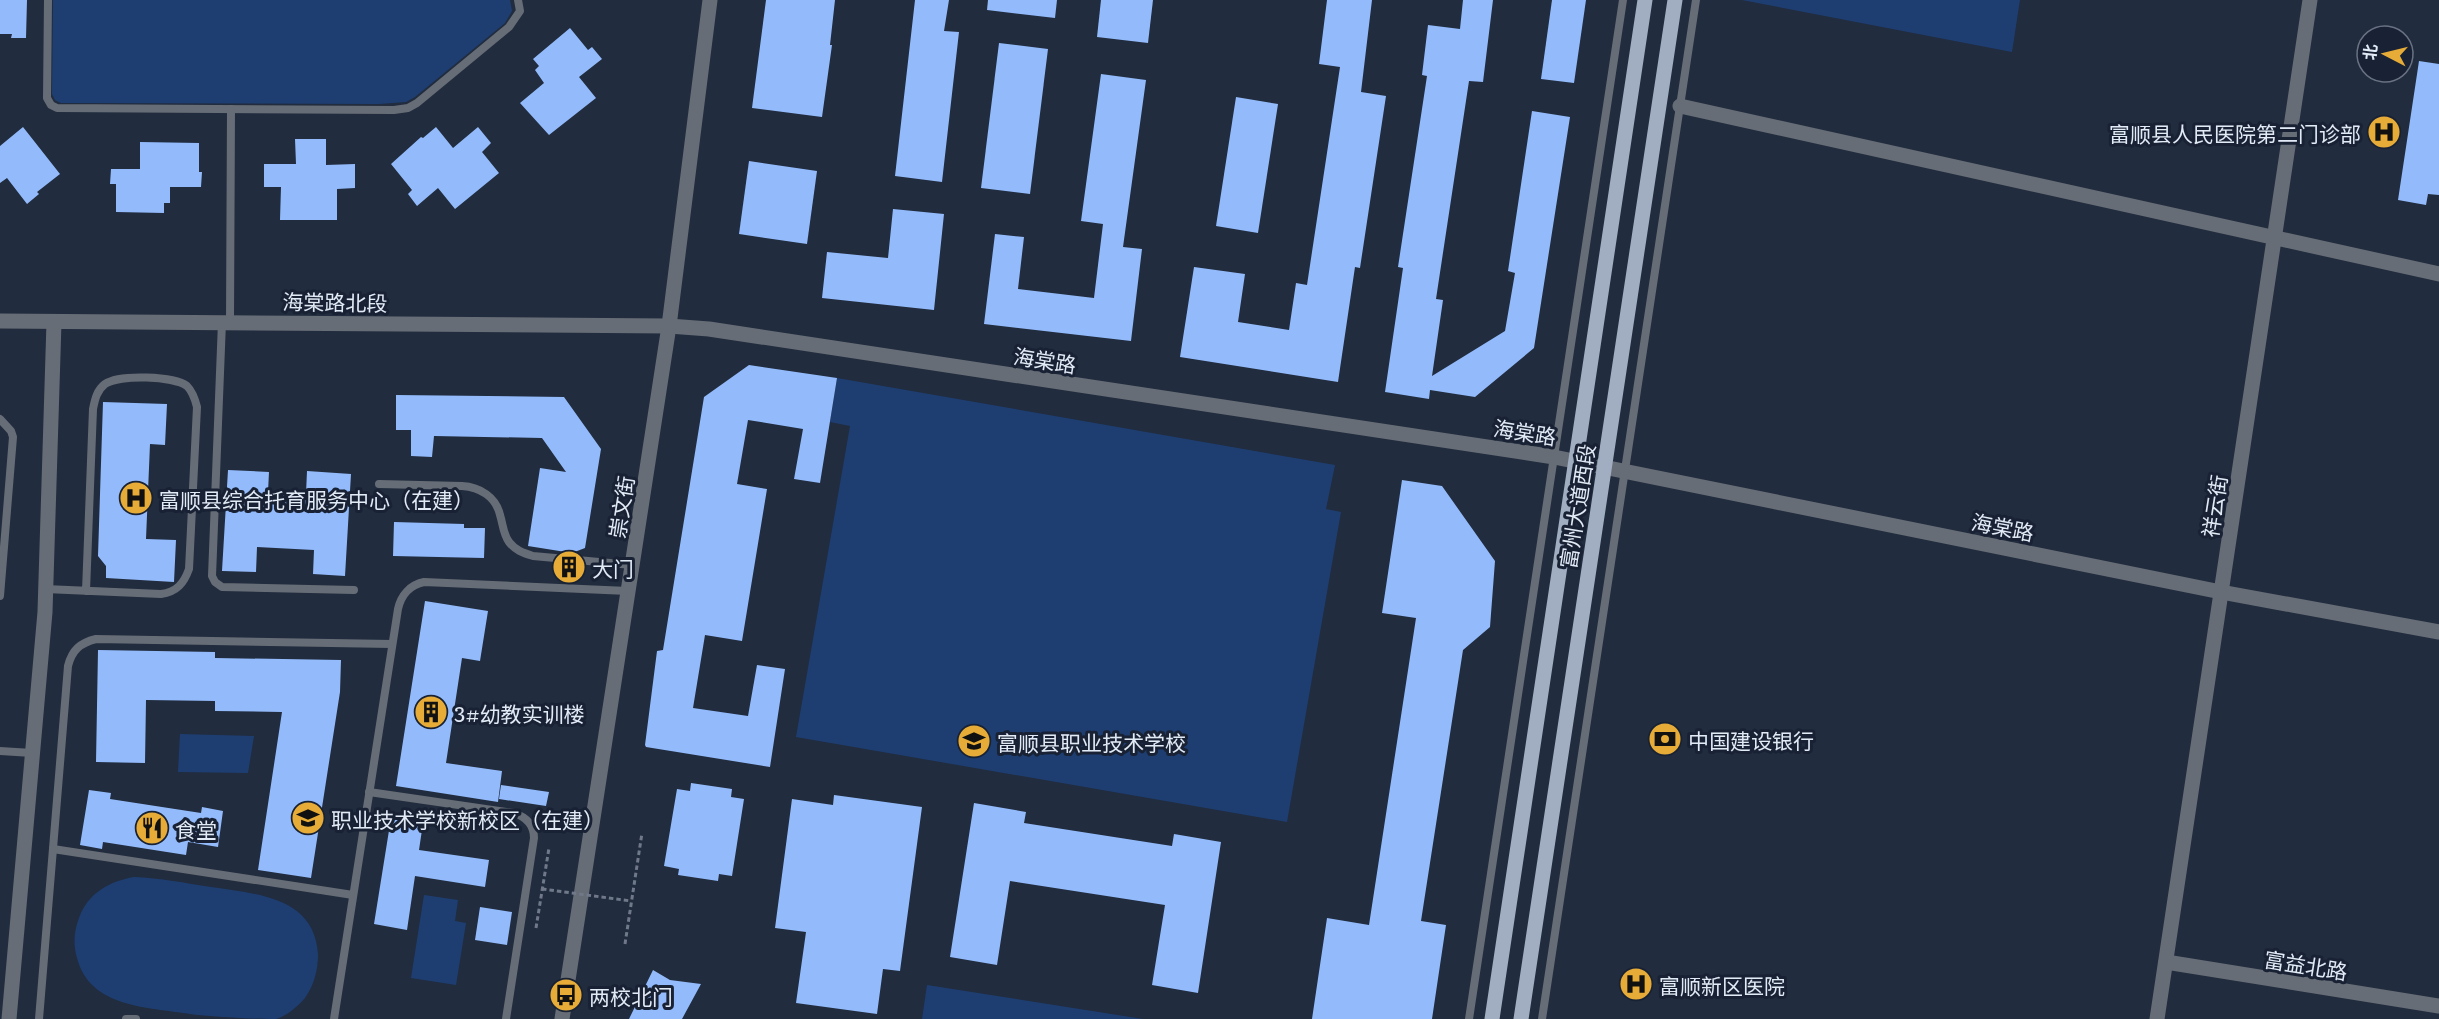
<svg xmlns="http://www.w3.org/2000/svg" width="2439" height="1019" viewBox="0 0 2439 1019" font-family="Literata,'Noto Sans SC',serif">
<rect width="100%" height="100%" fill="#212c3e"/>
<g fill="#1e3e72">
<path d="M53,0h457l2,11 -7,12 -90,74 -9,5 -27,2 -318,-1 -6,-3 -3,-6z"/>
<path d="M1742,0h278l-8,52z"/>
<path d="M837,378l498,87 -9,44 15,3 -54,310 -491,-85 54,-311 -20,-4z"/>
<path d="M180,734l74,2 -6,37 -70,-1z"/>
<path d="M134,877c26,1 51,6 77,10 44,7 104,9 107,68 0,15 -4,30 -13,43 -7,8 -18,18 -29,21 -23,0 -63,-2 -86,-5 -42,-7 -100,-6 -113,-56 -4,-14 -3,-27 2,-40 9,-25 31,-37 55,-41z"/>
<path d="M424,895l34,5 -3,21 11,2 -10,62 -45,-7z"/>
<path d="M927,985l216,34h-221z"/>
</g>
<g fill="#93bbfc">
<path d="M0,0h27l-1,38h-15l1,-4h-12z"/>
<path d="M766,0h69l-5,45h2l-10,72 -70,-9z"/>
<path d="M915,0h34l-5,31 15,1 -17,150 -47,-6z"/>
<path d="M988,0h69l-2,18 -68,-8z"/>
<path d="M1101,0h52l-5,43 -51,-6z"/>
<path d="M1327,0h45l-11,92 25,4 -26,172 -5,-1 -17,115 -158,-25 14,-90 51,7 -7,48 51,8 7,-47 11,2 33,-218 -21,-3z"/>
<path d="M1463,0h30l-10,82 -14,-1 -33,218 7,1 -11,76 73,-45 10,-58 -7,-2 24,-160 38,6 -36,231 -59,49 -45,-7 -1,9 -44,-7 18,-124 -5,-1 29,-191 -5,-1 6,-50 32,4z"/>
<path d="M1552,0h34l-12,83 -33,-4z"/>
<path d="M570,28l18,22 4,-3 10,12 -23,18 17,21 -47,37 -29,-32 24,-20 -9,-13 4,-4 -6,-7z"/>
<path d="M999,43l49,6 -18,145 -49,-6z"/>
<path d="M2419,61l20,3v131l-11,-1 -2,11 -28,-5z"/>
<path d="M1101,74l45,6 -23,167 19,2 -11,92 -147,-17 11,-90 29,3 -6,52 76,9 9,-74 -22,-3z"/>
<path d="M1236,97l42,7 -20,129 -42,-7z"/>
<path d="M23,127l37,47 -23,18 2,2 -12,10 -20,-26 -7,5v-37z"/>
<path d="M436,127l17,21 25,-21 13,16 -9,9 17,21 -44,36 -17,-21 -21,18 -9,-12 4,-4 -21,-26 30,-27 2,1z"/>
<path d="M295,139h31v26l29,-1v24l-18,1v31h-57l1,-33h-17v-23h32z"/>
<path d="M140,142l59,1v29h3l-1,15h-31v16h-6v10l-48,-1v-28h-6l1,-15h29z"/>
<path d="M749,161l68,10 -10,73 -68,-10z"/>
<path d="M893,209l51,5 -10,96 -112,-12 5,-46 61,6z"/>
<path d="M749,365l88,13 -17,105 -26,-4 9,-50 -55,-9 -11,64 30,5 -25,152 -37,-6 -12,73 55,8 9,-51 28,4 -15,98 -124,-20 -1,-2 12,-94 6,-1 41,-253z"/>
<path d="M396,395l168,2 37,52 -16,99 -13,5 -44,-7 12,-78 26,4 -24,-34 -108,-2 -2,21 -21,-1v-26h-15z"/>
<path d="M103,402l64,2 -2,41 -15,-1 -4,95 30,1 -2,42 -68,-4v-12l-8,-10z"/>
<path d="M228,470l41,2 -1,20 38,2 1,-23 44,3 -6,102 -32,-2 1,-24 -57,-3 -1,25 -34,-1z"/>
<path d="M1402,480l40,6 53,75 -5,66 -27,23 -42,271 25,4 -14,94h-120l15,-101 42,7 47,-307 -34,-5z"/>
<path d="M394,522l70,2v4h21l-1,30 -91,-2z"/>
<path d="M425,601l63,10 -8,50 -18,-3 -16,105 56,8 -4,31 -102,-16z"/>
<path d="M98,650l117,2v6l126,2 -1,32 -29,186 -53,-8 24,-158 -67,-1v-10l-69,-1 -1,63 -49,-1z"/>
<path d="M691,783l41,6 -1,8 13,2 -12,77 -13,-2 -1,7 -40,-6 1,-6 -15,-3 13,-77 13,2z"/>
<path d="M501,785l48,7 -3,14 -47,-7z"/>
<path d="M89,790l22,3 -1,6 91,14 1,-6 21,4 -5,36 -30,-5 -2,13 -83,-13 -1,7 -22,-4z"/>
<path d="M834,795l88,12 -22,164 -17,-2 -6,45 -81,-11 10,-71 -31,-4 17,-129 41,6z"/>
<path d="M974,803l52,9 -2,11 148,23 2,-12 47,8 -23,151 -46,-8 13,-80 -155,-24 -13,84 -47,-8z"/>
<path d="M391,818l32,5 -4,27 70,10 -4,27 -70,-11 -8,54 -33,-6z"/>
<path d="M480,907l32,5 -5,33 -32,-5z"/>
<path d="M653,970l17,10 31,4 -19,35h-53z"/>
</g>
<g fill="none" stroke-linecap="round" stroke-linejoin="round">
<g stroke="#707989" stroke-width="3" stroke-dasharray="4.5 3" stroke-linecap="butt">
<path d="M536,928l13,-80"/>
<path d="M625,944l17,-111"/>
</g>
<g stroke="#676d76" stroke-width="8">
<path d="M48,0l-1,98 4,7 6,3 337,2 14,-2 9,-5 92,-76 11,-16 -2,-11"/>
<path d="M230,321l1,-212"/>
<path d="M222,322l-10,254 3,6 7,5 132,3"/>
<path d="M0,419l11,12 2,6 -13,159"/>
<path d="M379,484l83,2c18,1 34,11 38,29 3,9 3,19 9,27 6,8 14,11 24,14l99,9"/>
<path d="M45,589l116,5c16,-2 23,-11 28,-25l8,-162c-2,-8 -4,-15 -10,-21 -13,-10 -68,-12 -82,-2 -8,6 -10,15 -12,25l-7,182"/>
<path d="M0,751l32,2"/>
<path d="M369,792l145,21c12,4 20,12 20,25l-28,181"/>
<path d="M53,849l300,46"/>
<path d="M39,1019l29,-353c4,-16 12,-23 28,-27l296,5"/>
<path d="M126,1019h10"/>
<path d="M334,1019l64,-410c3,-14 12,-24 26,-27l204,9"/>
<path d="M1469,1019l154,-1019"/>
<path d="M1542,1019l154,-1019"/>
</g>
<g stroke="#676d76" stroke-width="15">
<path d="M1680,106l759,168"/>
<path d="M2166,962l273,44"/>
<path d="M9,1019l36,-407 9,-290"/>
<path d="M2157,1019l153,-1019"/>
</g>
<g stroke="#676d76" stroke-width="15">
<path d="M0,321l669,5 40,3 845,128 667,135 218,40"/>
<path d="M562,1019l107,-693 41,-326"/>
</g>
<g stroke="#a1adc1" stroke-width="15">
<path d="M1492,1019l153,-1019"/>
<path d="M1521,1019l154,-1019"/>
</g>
<path stroke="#707989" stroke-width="3" stroke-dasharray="4.5 3" stroke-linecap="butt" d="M542,889l89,12"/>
</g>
<defs>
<symbol id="hospital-disc" viewBox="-11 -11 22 22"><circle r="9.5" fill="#e7ac37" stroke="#182234"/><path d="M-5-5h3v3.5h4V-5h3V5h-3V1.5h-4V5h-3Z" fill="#111"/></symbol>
<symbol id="building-disc" viewBox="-11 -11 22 22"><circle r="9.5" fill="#e7ac37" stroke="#182234"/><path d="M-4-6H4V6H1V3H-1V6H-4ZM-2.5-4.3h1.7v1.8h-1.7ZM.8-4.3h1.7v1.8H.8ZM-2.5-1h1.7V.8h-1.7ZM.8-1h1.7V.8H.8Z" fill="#111"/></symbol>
<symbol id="bank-disc" viewBox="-11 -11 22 22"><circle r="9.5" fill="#e7ac37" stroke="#182234"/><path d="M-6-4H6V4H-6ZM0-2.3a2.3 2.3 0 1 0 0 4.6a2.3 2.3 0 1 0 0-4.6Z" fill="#111"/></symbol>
<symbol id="school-disc" viewBox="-11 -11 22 22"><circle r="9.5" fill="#e7ac37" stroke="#182234"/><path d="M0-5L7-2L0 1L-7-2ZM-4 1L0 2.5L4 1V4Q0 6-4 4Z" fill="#111"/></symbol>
<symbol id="restaurant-disc" viewBox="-11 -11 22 22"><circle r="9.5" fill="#e7ac37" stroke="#182234"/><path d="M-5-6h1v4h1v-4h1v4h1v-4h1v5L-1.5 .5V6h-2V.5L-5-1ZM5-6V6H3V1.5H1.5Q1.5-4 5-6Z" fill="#111"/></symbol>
<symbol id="bus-disc" viewBox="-11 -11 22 22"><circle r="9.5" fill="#e7ac37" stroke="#182234"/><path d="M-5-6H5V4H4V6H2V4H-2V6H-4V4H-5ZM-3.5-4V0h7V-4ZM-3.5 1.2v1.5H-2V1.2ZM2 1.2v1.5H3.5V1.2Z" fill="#111"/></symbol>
</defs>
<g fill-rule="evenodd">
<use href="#hospital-disc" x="2365" y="113" width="38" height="38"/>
<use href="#hospital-disc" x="117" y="479" width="38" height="38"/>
<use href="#building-disc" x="550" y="548" width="38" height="38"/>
<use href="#building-disc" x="412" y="693" width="38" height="38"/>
<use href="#bank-disc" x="1646" y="720" width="38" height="38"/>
<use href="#school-disc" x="955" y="722" width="38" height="38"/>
<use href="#school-disc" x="289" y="799" width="38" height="38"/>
<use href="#restaurant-disc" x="133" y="809" width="38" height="38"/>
<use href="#hospital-disc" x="1617" y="965" width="38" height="38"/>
<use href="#bus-disc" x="547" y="976" width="38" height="38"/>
</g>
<g text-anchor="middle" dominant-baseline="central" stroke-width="6" stroke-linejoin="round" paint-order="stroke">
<g font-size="21" fill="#e2eaf6" stroke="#182234" text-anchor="start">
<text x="2361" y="132" text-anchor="end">富顺县人民医院第二门诊部</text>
<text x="159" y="498">富顺县综合托育服务中心（在建）</text>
<text x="592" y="567">大门</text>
<text x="454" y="712">3#幼教实训楼</text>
<text x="1688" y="739">中国建设银行</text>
<text x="997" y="741">富顺县职业技术学校</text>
<text x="331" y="818">职业技术学校新校区（在建）</text>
<text x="175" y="828">食堂</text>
<text x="1659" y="984">富顺新区医院</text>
<text x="589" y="995">两校北门</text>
</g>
<g font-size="21" fill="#e2eaf6" stroke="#182234">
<text transform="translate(335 301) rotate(1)">海棠路北段</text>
<text transform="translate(1045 359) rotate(9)">海棠路</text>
<text transform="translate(1525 431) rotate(9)">海棠路</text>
<text transform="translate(1576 506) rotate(-81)">富州大道西段</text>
<text transform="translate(2213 506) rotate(-81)">祥云街</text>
<text transform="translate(620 507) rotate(-81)">崇文街</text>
<text transform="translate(2003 526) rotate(11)">海棠路</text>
<text transform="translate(2306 964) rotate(9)">富益北路</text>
</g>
</g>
<g transform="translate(2385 54) rotate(277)"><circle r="28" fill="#182234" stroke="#697282" stroke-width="1.5"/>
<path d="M0-4.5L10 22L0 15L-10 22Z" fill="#e7ac37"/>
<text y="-9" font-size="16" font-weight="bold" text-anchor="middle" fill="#e2eaf6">北</text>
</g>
</svg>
